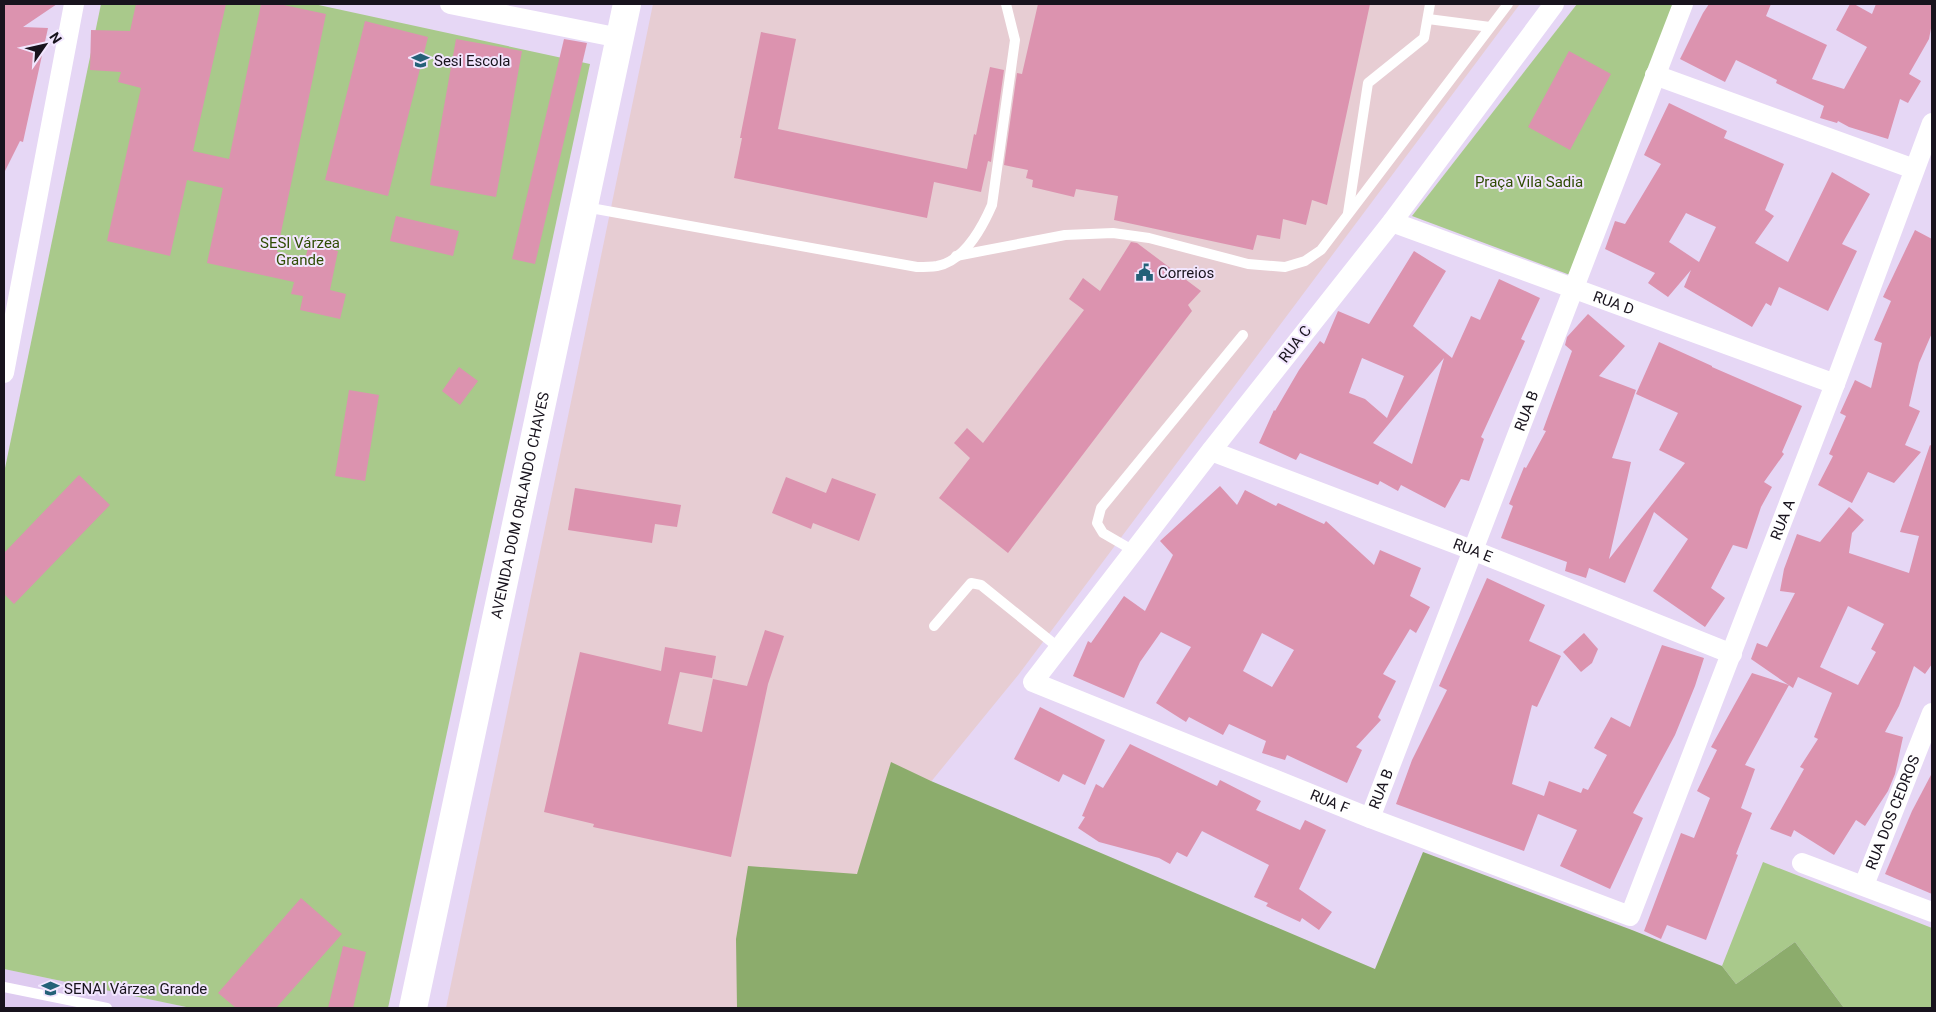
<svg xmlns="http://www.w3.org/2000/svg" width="1936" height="1012" viewBox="0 0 1936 1012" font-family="Roboto,sans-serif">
<rect width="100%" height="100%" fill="#e6d7f5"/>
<path fill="#e7cdd3" d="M653,4h867l-501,670 -120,147 -79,187h-374z"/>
<path fill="#decbf0" d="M4,969l187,39h-187z"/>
<g fill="#a9c98b">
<path d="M101,4h213l276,60 -202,944h-197l-187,-39v-496z"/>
<path d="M1577,4h97l-104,271 -158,-59z"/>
<path d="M1763,862l169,66v80h-88l-49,-66 -59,42 -14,-18z"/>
</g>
<path fill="#8cac6c" d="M891,762l40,19 444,188 48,-117 209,78 90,36 14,18 59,-42 49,66h-1107l-1,-69 12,-73 109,8z"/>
<g fill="#dc93af" fill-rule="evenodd">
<path d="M4,4h53l-34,23 25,1 -25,114 -3,-1 -16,32z"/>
<path d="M136,4h90l-33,147 36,8 32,-155h18l47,10 -49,238 28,7 4,-15 29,7 -8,39 16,4 -6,25 -40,-9 3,-14 -12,-2 3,-12 -87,-19 16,-75 -36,-8 -17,76 -63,-15 34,-153 -23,-6 3,-10 -31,-2 1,-40 39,1z"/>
<path d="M1038,4h332l-43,201 -15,-5 -6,25 -23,-6 -3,20 -23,-4 -4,15 -139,-30 4,-24 -42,-7 -2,8 -42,-10 1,-7 -7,-2 2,-8 -24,-5 13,-92 5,1z"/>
<path d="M1709,4h62l-5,12 61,29 -15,34 32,10 23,-42 -31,-17 14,-26h4l18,10 4,-10h56v19l-3,16 -20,35 12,7 -13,22 -8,-4 -12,40 -39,-12 -11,-6 -1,2 -17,-5 4,-12 -48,-23 1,-3 -41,-20 -11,22 -45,-23 23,-46z"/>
<path d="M365,21l63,16 -40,159 -63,-16z"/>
<path d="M761,32l35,7 -18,90 189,40 7,-35 2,1 14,-68 14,3 -13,92 -3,-1 -7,31 -47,-10 -7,36 -193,-40 8,-40h-2z"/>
<path d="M456,39l66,12 -26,146 -66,-12z"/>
<path d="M564,39l23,4 -52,221 -23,-5z"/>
<path d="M1569,51l42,23 -41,76 -42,-23z"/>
<path d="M1669,103l58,28 -3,7 60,26 -19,46 9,6 -19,27 33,19 44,-90 38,22 -28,50 15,7 -29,60 -49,-24 -8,19 -5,-3 -14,24 -68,-40 7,-17 -23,27 -20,-14 7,-10 -50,-24 10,-28 10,3 36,-60 -17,-9zM1686,213l30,14 -17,35 -30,-20z"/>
<path d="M396,216l63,15 -6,25 -63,-15z"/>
<path d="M1915,230l17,9v94l-13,30 -10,43 11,5 -15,34 16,7 -27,31 -26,-11 -16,31 -34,-18 15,-29 -4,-2 17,-38 -6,-3 15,-33 16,8 11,-45 -8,-3 17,-39 -8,-4z"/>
<path d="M1131,242l6,1 64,48 -13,14 4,6 -184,242 -69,-55 31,-40 -16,-15 13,-15 16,15 101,-133 -15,-11 14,-21 17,13z"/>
<path d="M1414,251l32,20 -33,55 39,32 19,-42 9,4 19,-41 41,19 -19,41 4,2 -44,96 3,2 -15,42 -8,-2 -16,29 -44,-23 -3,6 -18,-10 -2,4 -78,-32 -4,7 -37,-17 15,-33 1,1 24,-41 21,-29 4,3 14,-33 31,13zM1362,358l42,18 -17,42 -22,-19 -16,-6zM1444,358l-32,106 -39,-21z"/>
<path d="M1588,314l37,32 -26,30 37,14 -24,68 19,4 -22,97 76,-96 -26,-13 19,-37 -42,-19 23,-52 53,24v1l90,39 -20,46 2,2 -20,28 8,5 -11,20 -14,42 -14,-4 -22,43 14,10 -20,29 -52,-36 35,-52 -34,-27 -29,71 -36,-15 -3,10 -21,-7 2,-9 -66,-24 12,-32 -4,-2 15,-37 2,1 20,-37 -3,-1 29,-79 -7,-6 2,-8z"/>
<path d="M459,367l19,14 -18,24 -18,-14z"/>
<path d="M349,390l30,5 -14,86 -30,-5z"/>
<path d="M1930,445l2,1v218l-7,10 -11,-8 -15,40 -14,26 18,5 -8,37 -7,17 -23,35 -9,-6 -22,35 -40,-25 -3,7 -21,-8 34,-60 -4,-2 18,-28 -4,-2 18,-44 -34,-16 -5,11 -42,-29 6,-16 10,4 28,-54 -15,-2 4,-22 13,-35 23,8 29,-35 15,13 -12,13 -3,20 60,20 10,-37 -19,-4zM1848,606l36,18 -13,25 5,3 -18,33 -38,-18z"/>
<path d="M79,475l31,30 -96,99 -10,-10v-41z"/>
<path d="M786,477l40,16 6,-15 44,16 -17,47 -46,-18 -2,6 -39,-16z"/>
<path d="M1220,486l17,19 8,-15 31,16 2,-3 46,21 2,-3 48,44 6,-15 41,18 -11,28 20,11 -14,26 -6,-4 -27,45 13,7 -18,36 3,3 -25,27 6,3 -15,33 -60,-28 -2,5 -23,-7 4,-12 -37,-17 -6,11 -34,-18 -3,5 -30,-19 35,-56 -30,-15 -21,30 -16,36 -51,-22 15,-35 3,2 33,-47 21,15 28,-56 -13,-14zM1262,633l32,17 -22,37 -29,-16z"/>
<path d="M575,488l106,17 -4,22 -22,-3 -3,19 -84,-13z"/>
<path d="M1487,578l58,27 -16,36 32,15 -24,51 -5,-2 -20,79 32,12 5,-15 32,12 2,-5 5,2 19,-35 -13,-7 17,-31 19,10 32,-82 42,13 -9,28 -20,49 -42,78 10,5 -33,71 -50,-23 17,-36 -39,-16 -14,37 -128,-47 16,-44 35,-70 -8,-4z"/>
<path d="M765,630l19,6 -16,48 -37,173 -138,-30 1,-3 -50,-12 36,-160 81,19 4,-24 51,9 -4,22 -32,-6 -12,52 34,8 11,-53 34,7z"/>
<path d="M1584,633l14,16 -6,14 -11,9 -18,-20z"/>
<path d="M1752,673l37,12 -44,80 10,4 -14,39 11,5 -16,41 2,1 -32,85 -39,-15 -6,14 -17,-8 37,-98 13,5 16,-40 -13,-7 20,-41 -6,-3z"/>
<path d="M1040,707l65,33 -20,45 -22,-11 -4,8 -45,-23z"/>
<path d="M1130,744l87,42 3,-6 41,21 -5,9 44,20 5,-10 21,10 -27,59 33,23 -13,18 -17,-12 -2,4 -34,-16 2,-3 -14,-6 15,-32 -67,-34 -15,26 -10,-5 -7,12 -11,-6 -60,-16 -21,-14 7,-11 -3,-1 14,-32 7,4z"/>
<path d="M1932,773v121l-47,-20 27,-63z"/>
<path d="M301,898l41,36 -66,74h-40l-18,-15z"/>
<path d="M343,946l23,6 -13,56h-25z"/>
</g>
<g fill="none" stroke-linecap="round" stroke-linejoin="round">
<g stroke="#fff" stroke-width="10">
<path d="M1428,19l62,8"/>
<path d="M585,207l332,60c6,0 13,0 20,-1 27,-5 45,-38 55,-61l23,-165 -9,-36"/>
<path d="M1348,213l20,-130 56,-45 6,-34"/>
<path d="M956,256l109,-21 48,-2 36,5 99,26 37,3 20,-6 16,-11 187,-246"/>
<path d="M1134,551l-31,-18 -6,-10 4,-15 142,-173"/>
<path d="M934,626l37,-43 10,2 78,63"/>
<path d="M4,987l103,21"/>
</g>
<g stroke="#fff" stroke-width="20">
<path d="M450,4l170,34"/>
<path id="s1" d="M1554,4l-162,218 -181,229 -178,231 337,136 260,98 205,-532 97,-261"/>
<path d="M1655,75l259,94"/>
<path id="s2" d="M1392,222l443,162"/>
<path d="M4,373l70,-369"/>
<path id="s3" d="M1211,451l261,99 260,104"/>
<path id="s4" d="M1370,818l313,-814"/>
<path d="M1802,863l130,49"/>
<path id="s5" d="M1864,885l68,-172"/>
</g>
<path stroke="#fff" stroke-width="28" id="s6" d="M413,1008l214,-1004"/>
</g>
<defs>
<symbol id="school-bare" viewBox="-9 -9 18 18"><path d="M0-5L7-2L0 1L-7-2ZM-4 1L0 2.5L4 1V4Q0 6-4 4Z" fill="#246178" stroke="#f2e6fe" stroke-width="2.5" paint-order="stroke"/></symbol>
<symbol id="civic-bare" viewBox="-9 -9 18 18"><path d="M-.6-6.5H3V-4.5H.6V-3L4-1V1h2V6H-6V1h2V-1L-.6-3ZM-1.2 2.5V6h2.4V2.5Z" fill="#246178" stroke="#f2e6fe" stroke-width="2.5" paint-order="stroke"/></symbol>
<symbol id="university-bare" viewBox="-9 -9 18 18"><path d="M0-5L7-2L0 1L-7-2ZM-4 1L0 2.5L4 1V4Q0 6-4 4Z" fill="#246178" stroke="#f2e6fe" stroke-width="2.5" paint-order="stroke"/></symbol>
</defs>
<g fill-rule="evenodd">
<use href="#school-bare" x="408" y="48" width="25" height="25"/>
<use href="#civic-bare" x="1132" y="260" width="25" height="25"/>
<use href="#university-bare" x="38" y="976" width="25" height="25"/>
</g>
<g text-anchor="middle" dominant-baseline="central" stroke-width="4" stroke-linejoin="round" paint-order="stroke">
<g font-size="15" fill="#18131d" stroke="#f2e6fe" text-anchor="start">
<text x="434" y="61">Sesi Escola</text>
<text x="1158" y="273">Correios</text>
<text x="64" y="989">SENAI Várzea Grande</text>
</g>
<g font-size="15" fill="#304d05" stroke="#f2e6fe">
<text x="1529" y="182">Praça Vila Sadia</text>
<text x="300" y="243">SESI Várzea<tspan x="300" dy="17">Grande</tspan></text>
</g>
<g font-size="15" fill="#18131d" stroke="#f2e6fe">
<text stroke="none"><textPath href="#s2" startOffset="236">RUA D</textPath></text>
<text transform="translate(1295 344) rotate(-52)">RUA C</text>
<text stroke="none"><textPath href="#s4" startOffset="436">RUA B</textPath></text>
<text stroke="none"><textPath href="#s6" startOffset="514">AVENIDA DOM ORLANDO CHAVES</textPath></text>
<text stroke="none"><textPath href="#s1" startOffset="1921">RUA A</textPath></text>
<text stroke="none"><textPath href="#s3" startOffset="280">RUA E</textPath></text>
<text stroke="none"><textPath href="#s4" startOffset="31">RUA B</textPath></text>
<text stroke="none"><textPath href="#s1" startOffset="1175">RUA F</textPath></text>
<text stroke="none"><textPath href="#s5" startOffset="78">RUA DOS CEDROS</textPath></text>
</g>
</g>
<rect width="1936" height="1012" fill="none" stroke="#18131d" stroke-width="10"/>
<g transform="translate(45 45) rotate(56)" stroke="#f2e6fe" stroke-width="4" paint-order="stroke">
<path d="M0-4L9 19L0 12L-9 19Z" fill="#18131d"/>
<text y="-8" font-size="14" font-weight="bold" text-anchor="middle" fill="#18131d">N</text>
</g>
</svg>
